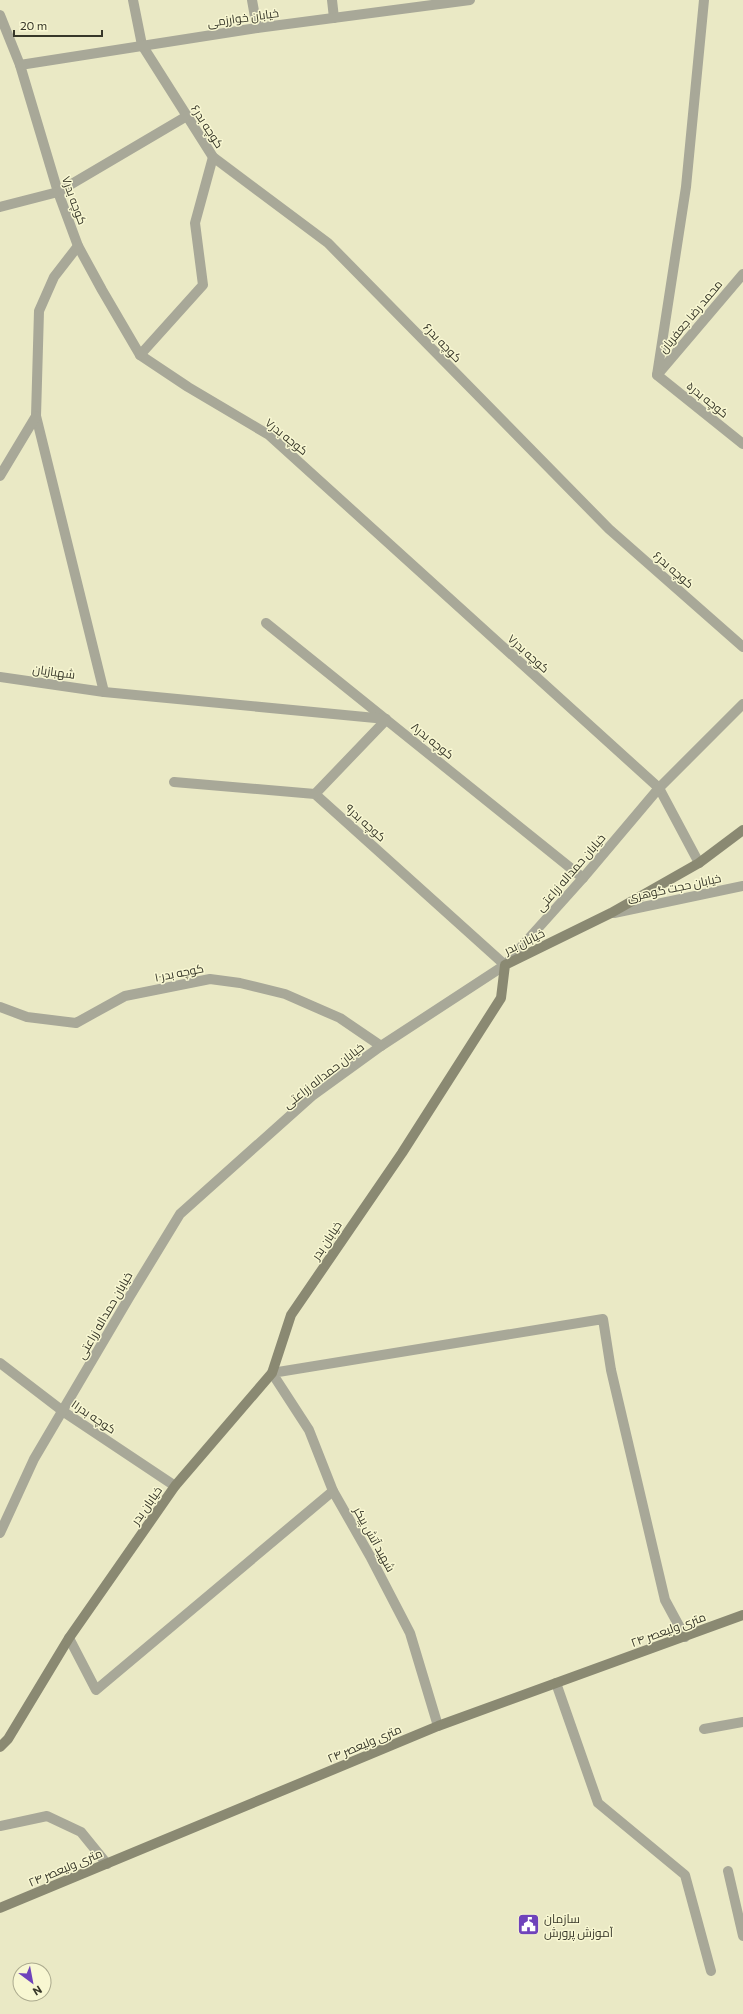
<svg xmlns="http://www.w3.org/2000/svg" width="743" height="2014" viewBox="0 0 743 2014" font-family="Commissioner,Cairo,sans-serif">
<rect width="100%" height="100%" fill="#eae9c5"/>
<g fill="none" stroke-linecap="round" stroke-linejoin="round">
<path stroke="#a8a898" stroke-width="10" d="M556,1683l42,120 87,72 26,96"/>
<g stroke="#a8a898" stroke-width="10">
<path d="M133,0l9,45 71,112 115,86 281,286 134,118"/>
<path d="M252,0l5,28"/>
<path d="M332,0l2,18"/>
<path d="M0,15l20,50 38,127 20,54 24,44 38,65 48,32 81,48 390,353 40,75"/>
<path d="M20,65l237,-37 213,-28"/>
<path d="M0,207l58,-15 129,-76"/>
<path d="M78,246l-24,31 -15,34 -3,105 68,276"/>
<path d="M140,355l63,-70 -8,-62 18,-66"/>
<path d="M658,374l85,-100"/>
<path d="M657,375l29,-188 18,-187"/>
<path d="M657,375l86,69"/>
<path d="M0,476l36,-60"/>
<path d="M266,623l317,255"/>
<path d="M0,677l104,15 282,27"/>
<path d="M174,782l141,12 190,171"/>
<path d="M315,794l71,-74"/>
<path d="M614,913l129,-27"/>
<path d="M0,1007l27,10 49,6 49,-27 85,-17 30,4 45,11 55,24 41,28"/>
<path d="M0,1363l64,49 111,74"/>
<path d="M0,1533l34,-74 96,-163 50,-82 132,-118 69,-50 124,-81 78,-87 76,-90 84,-84"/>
<path d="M69,1638l27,52 237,-199"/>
<path d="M438,1726l-28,-93 -40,-77 -37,-65 -24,-61 -37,-57 331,-54 8,51 54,230 20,37"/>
<path d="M704,1729l39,-7"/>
<path d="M0,1826l47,-10 34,16 26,32"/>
<path d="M728,1871l15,65"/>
</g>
<g stroke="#8a8972" stroke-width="10">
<path d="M0,1747l8,-8 61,-101 106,-152 97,-113 19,-58 111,-162 99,-155 4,-33 106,-52 88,-50 44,-33"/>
<path d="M0,1908l438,-182 305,-111"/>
</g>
</g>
<defs>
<symbol id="civic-square" viewBox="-11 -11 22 22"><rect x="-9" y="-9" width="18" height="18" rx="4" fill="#6f43bb" stroke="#f8f7d2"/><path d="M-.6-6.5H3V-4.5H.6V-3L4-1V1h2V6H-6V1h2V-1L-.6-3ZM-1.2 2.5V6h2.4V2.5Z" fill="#fff"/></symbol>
</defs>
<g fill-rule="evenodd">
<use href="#civic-square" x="516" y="1912" width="25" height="25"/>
</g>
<g text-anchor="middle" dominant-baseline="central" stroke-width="3" stroke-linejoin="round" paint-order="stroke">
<g font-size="12" fill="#373729" stroke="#f8f7d2">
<text transform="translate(243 17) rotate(-8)">خیابان خوارزمی</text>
<text transform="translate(208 126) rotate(57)">کوچه بدر۶</text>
<text transform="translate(75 200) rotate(70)">کوچه بدر۷</text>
<text transform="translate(690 316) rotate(-50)">محمد رضا جعفریان</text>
<text transform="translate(443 342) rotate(46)">کوچه بدر۶</text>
<text transform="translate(708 399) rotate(39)">کوچه بدر۵</text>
<text transform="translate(287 436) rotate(39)">کوچه بدر۷</text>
<text transform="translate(674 569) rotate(41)">کوچه بدر۶</text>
<text transform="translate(529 653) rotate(42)">کوچه بدر۷</text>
<text transform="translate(54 671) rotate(8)">شهبازیان</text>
<text transform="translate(433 740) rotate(39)">کوچه بدر۸</text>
<text transform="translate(366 822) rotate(42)">کوچه بدر۹</text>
<text transform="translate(570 872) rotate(-49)">خیابان حمداله زراعتی</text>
<text transform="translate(674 887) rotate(-12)">خیابان حجت گوهری</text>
<text transform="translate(524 941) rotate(-26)">خیابان بدر</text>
<text transform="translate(179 972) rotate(-11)">کوچه بدر۱۰</text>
<text transform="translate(323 1075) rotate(-38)">خیابان حمداله زراعتی</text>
<text transform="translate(326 1240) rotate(-56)">خیابان بدر</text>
<text transform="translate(104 1315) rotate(-60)">خیابان حمداله زراعتی</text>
<text transform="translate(94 1416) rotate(34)">کوچه بدر۱۱</text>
<text transform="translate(146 1505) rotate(-55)">خیابان بدر</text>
<text transform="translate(375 1539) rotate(61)">شهید آتش پیکر</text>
<text transform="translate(668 1629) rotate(-20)">۲۴ متری ولیعصر</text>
<text transform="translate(364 1743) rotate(-23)">۲۴ متری ولیعصر</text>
<text transform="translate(65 1867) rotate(-23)">۲۴ متری ولیعصر</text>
</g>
<g font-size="12" fill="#373729" stroke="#f8f7d2" text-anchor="start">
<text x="544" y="1918">سازمان<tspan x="544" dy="14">آموزش پرورش</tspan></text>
</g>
</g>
<g transform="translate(32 1982) rotate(148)"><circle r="19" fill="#f8f7d2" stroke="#abaa8e"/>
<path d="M0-3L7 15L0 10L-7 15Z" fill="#6f43bb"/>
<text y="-6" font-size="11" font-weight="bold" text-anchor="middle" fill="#373729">N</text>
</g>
<path d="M14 30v6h88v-6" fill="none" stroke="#373729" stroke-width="2"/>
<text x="20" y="30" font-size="12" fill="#373729" stroke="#f8f7d2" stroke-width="3" paint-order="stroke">20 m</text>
</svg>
